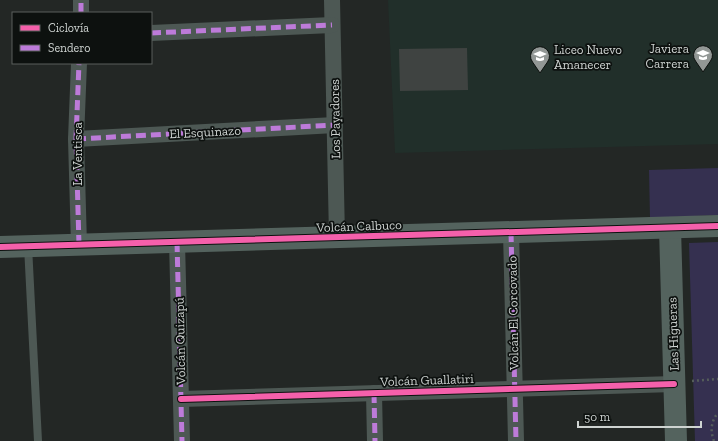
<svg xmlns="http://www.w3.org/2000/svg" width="718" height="441" viewBox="0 0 718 441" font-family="'Zilla Slab',serif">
<rect width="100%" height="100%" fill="#232725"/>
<path fill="#212f2a" d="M388,0h330v144l-323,9z"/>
<g fill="#353050">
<path d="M718,168v47l-68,3 -1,-48z"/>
<path d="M718,242v199h-23l-6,-198z"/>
</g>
<path fill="#3f4341" d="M467,48l1,42 -68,1 -1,-42z"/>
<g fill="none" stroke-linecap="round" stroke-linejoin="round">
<g stroke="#555d5b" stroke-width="2.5" stroke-dasharray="2 3" stroke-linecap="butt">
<path d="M692,381l26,-2"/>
<path d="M714,441c-4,-10 -3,-20 4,-28"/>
</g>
<path stroke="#4d5854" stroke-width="8" d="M28,246l10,195"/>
<g stroke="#4d5854" stroke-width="16">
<path d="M332,0l5,237"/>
<path d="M81,13v-13"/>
<path d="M151,33l181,-8"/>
<path d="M76,139l259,-14"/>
<path d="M511,232l5,209"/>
<path d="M177,242l5,199"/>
<path d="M79,245l-3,-106 3,-76"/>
<path d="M374,393l1,48"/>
<path d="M181,399l493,-15"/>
</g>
<g stroke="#54635e" stroke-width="22">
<path d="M670,228l6,213"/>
<path d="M0,247l718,-21"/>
</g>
<g stroke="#bd7bd9" stroke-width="5" stroke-dasharray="10 5" stroke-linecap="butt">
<path d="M81,13v-13"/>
<path d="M151,33l181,-8"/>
<path d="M76,139l259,-14"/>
<path d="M511,232l5,209"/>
<path d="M177,242l5,199"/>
<path d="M79,245l-3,-106 3,-76"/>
<path d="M374,393l1,48"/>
</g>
<defs>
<g id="cycleway">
<path d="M0,247l718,-21"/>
<path d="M181,399l493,-15"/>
</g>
</defs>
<use href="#cycleway" stroke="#0d110f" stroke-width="8"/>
<use href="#cycleway" stroke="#f560ab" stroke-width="6"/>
</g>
<defs>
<symbol id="school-pin" viewBox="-11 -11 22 30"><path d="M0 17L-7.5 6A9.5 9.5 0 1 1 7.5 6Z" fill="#929795" stroke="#0d110f"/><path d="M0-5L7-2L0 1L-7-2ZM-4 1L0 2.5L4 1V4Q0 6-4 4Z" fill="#fff"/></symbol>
</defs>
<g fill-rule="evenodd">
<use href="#school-pin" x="692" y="44" width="22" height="30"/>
<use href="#school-pin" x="529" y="45" width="22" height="30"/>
</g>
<g text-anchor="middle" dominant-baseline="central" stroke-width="3.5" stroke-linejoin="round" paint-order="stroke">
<g font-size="13" fill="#ced3d1" stroke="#0d110f" text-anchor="end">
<text x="689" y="48">Javiera<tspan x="689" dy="15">Carrera</tspan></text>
<text x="554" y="49" text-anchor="start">Liceo Nuevo<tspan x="554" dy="15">Amanecer</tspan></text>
</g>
<g font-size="13" fill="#ced3d1" stroke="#0d110f">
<text transform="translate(335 119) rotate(-91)">Los Payadores</text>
<text transform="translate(205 132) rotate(-3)">El Esquinazo</text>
<text transform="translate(77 154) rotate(-90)">La Ventisca</text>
<text transform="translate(359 226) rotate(-2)">Volcán Calbuco</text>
<text transform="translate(513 313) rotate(-91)">Volcán El Corcovado</text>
<text transform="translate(673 334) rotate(-92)">Las Higueras</text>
<text transform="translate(180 341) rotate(-91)">Volcán Quizapú</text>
<text transform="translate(427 380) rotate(-2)">Volcán Guallatiri</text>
</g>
</g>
<rect x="12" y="12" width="140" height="52" fill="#0d110f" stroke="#5a5f5d"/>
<rect x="20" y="25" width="20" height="6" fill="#f560ab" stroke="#5a5f5d"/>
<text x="48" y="32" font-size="12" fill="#ced3d1">Ciclovía</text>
<rect x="20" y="45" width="20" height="6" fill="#bd7bd9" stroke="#5a5f5d"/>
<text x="48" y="52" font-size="12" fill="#ced3d1">Sendero</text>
<path d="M578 421v6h123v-6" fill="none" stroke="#ced3d1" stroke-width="2"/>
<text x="584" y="421" font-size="12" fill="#ced3d1" stroke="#0d110f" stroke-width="3" paint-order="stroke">50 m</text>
</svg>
